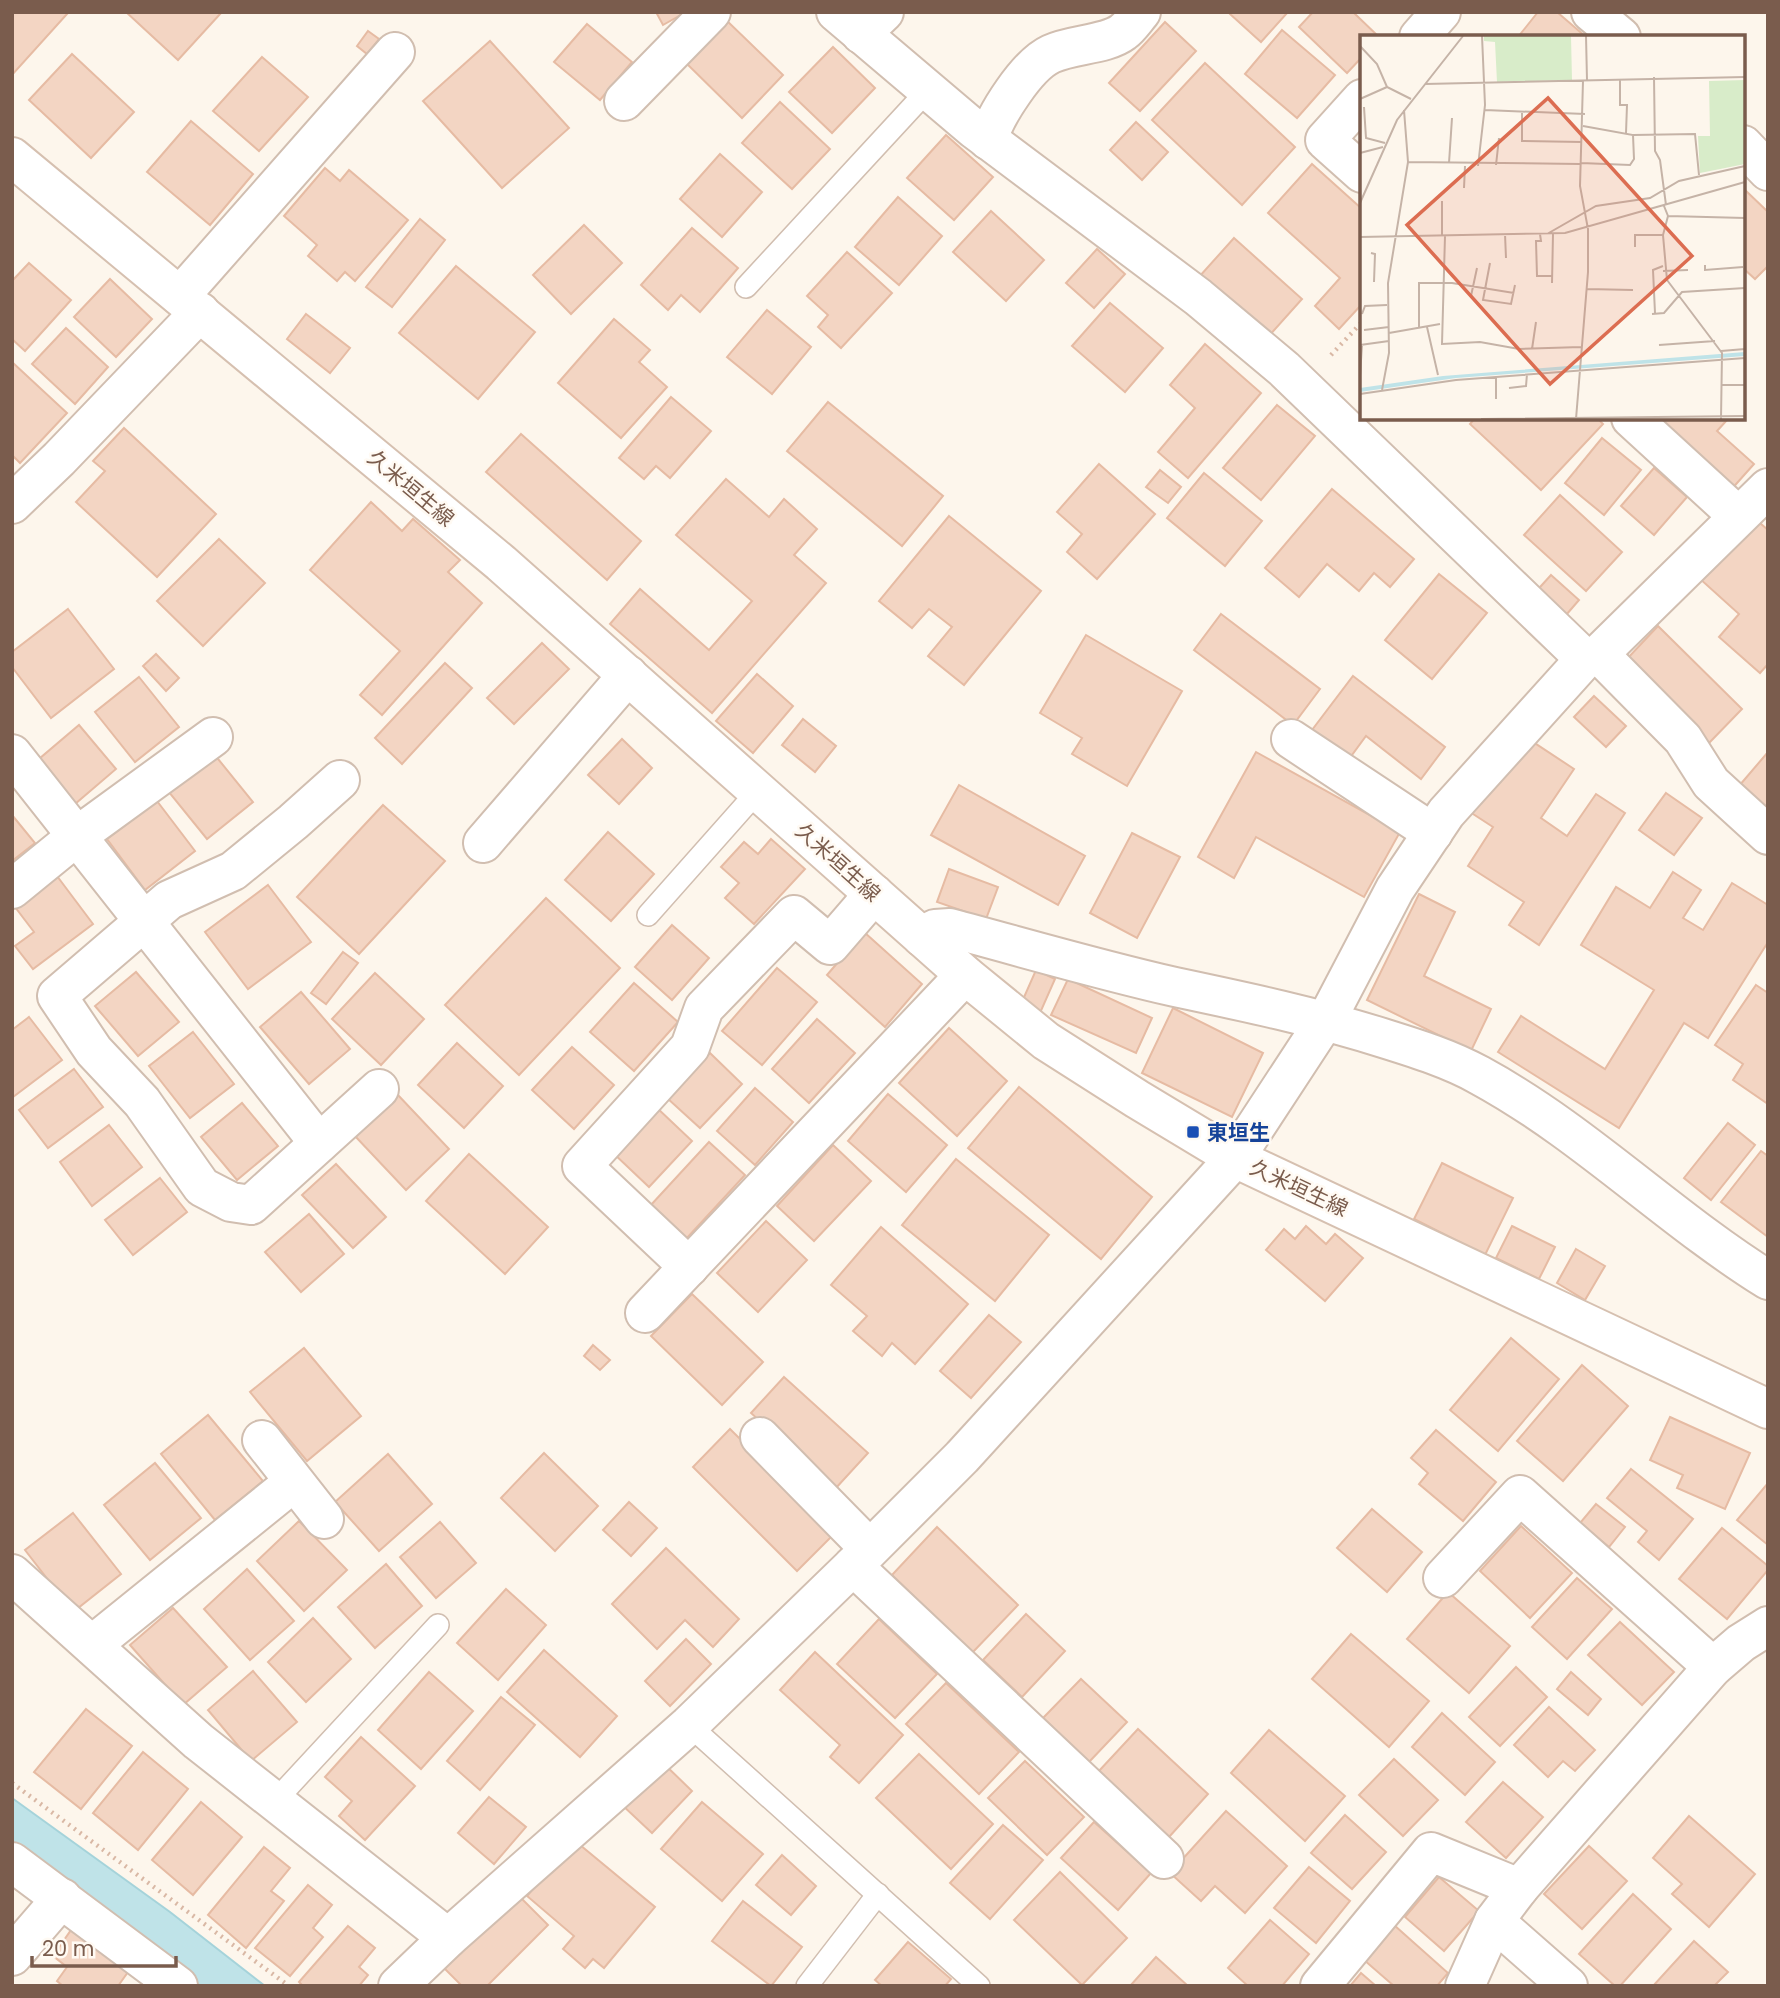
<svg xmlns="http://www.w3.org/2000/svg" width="1780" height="1998" viewBox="0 0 1780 1998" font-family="Poppins,'Noto Sans JP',sans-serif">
<rect width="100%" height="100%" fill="#fdf6ec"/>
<path fill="#bfe3e8" stroke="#a5d3da" stroke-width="2" d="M12,1798l158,114 95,74h-66l-187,-140z"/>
<g fill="#f3d5c3" stroke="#e6bba3" stroke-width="2">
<path d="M12,12h53l2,2 -55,61z"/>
<path d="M126,12h94l1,1 -43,47z"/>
<path d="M656,12h30l-23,13z"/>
<path d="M1231,12h57l-27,30 -31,-28z"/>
<path d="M1313,12h40l26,25h-17v20l-15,16 -48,-46z"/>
<path d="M1538,12h19l29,25h-68z"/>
<path d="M723,17l60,58 -41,43 -60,-59z"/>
<path d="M1165,22l31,29 -56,60 -31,-28z"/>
<path d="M587,24l45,38 -32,38 -46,-38z"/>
<path d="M1282,30l53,45 -38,43 -52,-44z"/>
<path d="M368,31l11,8 -12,15 -10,-8z"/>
<path d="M490,41l79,87 -67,60 -79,-87z"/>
<path d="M833,47l42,41 -43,45 -43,-41z"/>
<path d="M72,54l62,58 -43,46 -62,-58z"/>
<path d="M262,57l46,40 -49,54 -46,-40z"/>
<path d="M1205,63l90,84 -53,58 -90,-85z"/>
<path d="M780,102l50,47 -38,40 -50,-46z"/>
<path d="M191,121l62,53 -43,51 -63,-53z"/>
<path d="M1136,122l32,30 -26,28 -32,-30z"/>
<path d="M946,135l47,42 -39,43 -47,-42z"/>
<path d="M720,154l42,38 -40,45 -42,-38z"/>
<path d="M1312,164l50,45v95l-23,25 -24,-23 25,-28 -72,-65z"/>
<path d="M325,168l15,13 9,-11 59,50 -53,61 -10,-9 -8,9 -29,-25 9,-11 -33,-29z"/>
<path d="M1743,188l25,24v54l-13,13 -12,-11z"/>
<path d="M898,197l44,39 -43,49 -44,-38z"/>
<path d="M991,211l53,49 -38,41 -53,-49z"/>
<path d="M420,219l25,21 -53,67 -26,-20z"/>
<path d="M584,225l38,38 -51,51 -38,-39z"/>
<path d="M692,228l46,40 -38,44 -19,-17 -13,15 -27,-25z"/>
<path d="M1234,238l68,61 -35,39 -68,-61z"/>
<path d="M1097,249l28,25 -31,34 -28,-25z"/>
<path d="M847,252l45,41 -51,55 -23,-21 10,-12 -21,-19z"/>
<path d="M29,263l42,37 -46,51 -13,-12v-58z"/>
<path d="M456,266l79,66 -57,67 -79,-66z"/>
<path d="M110,279l42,40 -36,38 -42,-40z"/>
<path d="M1110,303l53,45 -38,44 -53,-46z"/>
<path d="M767,310l44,37 -39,47 -45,-37z"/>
<path d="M306,314l44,34 -20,25 -43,-34z"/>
<path d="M614,319l36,31 -11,12 28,25 -46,51 -63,-55z"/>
<path d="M66,328l42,39 -33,37 -43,-40z"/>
<path d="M1205,344l56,49 -73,85 -30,-26 37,-44 -25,-23z"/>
<path d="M12,362l55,51 -47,50 -8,-8z"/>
<path d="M671,397l40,34 -41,47 -14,-12 -12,13 -25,-21z"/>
<path d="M828,402l115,94 -41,50 -115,-95z"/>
<path d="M1277,405l38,31 -54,64 -38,-32z"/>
<path d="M1475,418h122l6,6 -62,66 -71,-66z"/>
<path d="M1649,418h76l2,2 -10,11 37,33 -25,28z"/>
<path d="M124,428l92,86 -59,63 -81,-75 29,-31 -12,-10z"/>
<path d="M521,434l120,107 -34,39 -121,-108z"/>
<path d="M1602,438l39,32 -37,45 -39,-32z"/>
<path d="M1099,464l56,50 -58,65 -30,-27 15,-18 -25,-22z"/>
<path d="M1654,468l33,29 -33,38 -33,-29z"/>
<path d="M1160,470l21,17 -13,16 -22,-16z"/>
<path d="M1204,473l58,48 -37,45 -58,-48z"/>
<path d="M726,479l43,38 15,-18 33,30 -23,26 32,28 -114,130 -102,-89 30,-35 69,61 43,-49 -76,-66z"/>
<path d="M1332,489l82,70 -24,28 -16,-14 -15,18 -32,-27 -28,33 -34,-29z"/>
<path d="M1560,495l62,57 -36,39 -62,-56z"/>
<path d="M371,502l31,29 11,-12 47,41 -12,12 34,31 -100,112 -22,-20 40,-44 -90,-81z"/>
<path d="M949,516l92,75 -77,94 -36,-29 24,-29 -23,-18 -17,19 -33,-27z"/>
<path d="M1753,517l15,13v134l-8,9 -41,-36 20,-23 -40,-36z"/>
<path d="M219,539l46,44 -62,63 -46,-45z"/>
<path d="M1439,574l48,39 -55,66 -47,-39z"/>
<path d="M1551,575l28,25 -19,22 -29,-25z"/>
<path d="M68,609l46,60 -63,49 -39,-51v-15z"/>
<path d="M1221,614l99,75 -27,36 -99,-75z"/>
<path d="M1658,626l84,83 -33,34 -84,-82z"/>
<path d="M1086,635l96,56 -55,95 -55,-32 10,-16 -42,-25z"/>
<path d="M542,643l27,26 -55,55 -27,-26z"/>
<path d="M156,654l23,24 -13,13 -23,-25z"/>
<path d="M445,663l27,25 -70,76 -27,-26z"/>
<path d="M757,674l36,32 -40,47 -37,-32z"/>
<path d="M1353,676l92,71 -24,32 -55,-43 -17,23 -37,-29z"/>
<path d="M139,677l40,50 -44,35 -40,-50z"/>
<path d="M1594,696l32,30 -20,21 -32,-30z"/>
<path d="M803,719l33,27 -21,26 -33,-27z"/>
<path d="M79,725l37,44 -41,35 -36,-45z"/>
<path d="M1521,734l53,35 -33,49 26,18 29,-42 29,19 -86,132 -30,-20 15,-23 -56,-36 25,-39 -23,-15z"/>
<path d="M622,739l30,29 -33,36 -31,-29z"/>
<path d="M1256,752l144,80 -36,65 -108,-60 -22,41 -36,-21z"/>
<path d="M1768,752v59l-29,-25z"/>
<path d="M214,754l39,48 -46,37 -39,-48z"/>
<path d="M959,785l126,71 -27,49 -127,-70z"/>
<path d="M1666,793l36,25 -28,37 -35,-25z"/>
<path d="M157,801l38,50 -50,39 -38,-51z"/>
<path d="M383,805l62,56 -86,93 -62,-57z"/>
<path d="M12,815l23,28 -23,18z"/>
<path d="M608,832l46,42 -43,47 -46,-41z"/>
<path d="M1132,833l48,24 -43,81 -47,-25z"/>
<path d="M771,839l34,30 -51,55 -29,-26 14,-15 -18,-16 23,-25 14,12z"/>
<path d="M949,869l49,18 -12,32 -49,-17z"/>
<path d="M1673,872l28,18 -18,28 20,12 29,-47 36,22v37l-60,96 -24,-15 -65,105 -121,-76 23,-36 84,53 49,-79 -73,-45 35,-58 34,21z"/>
<path d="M57,876l36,48 -60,45 -18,-23 19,-14 -19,-25z"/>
<path d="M268,885l43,57 -63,47 -43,-57z"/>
<path d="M1419,894l36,18 -31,64 67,33 -20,42 -104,-51z"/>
<path d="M546,898l74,70 -101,107 -74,-70z"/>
<path d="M672,925l37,33 -37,42 -37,-33z"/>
<path d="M864,932l58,52 -37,43 -58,-52z"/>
<path d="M343,952l15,11 -32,41 -15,-11z"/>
<path d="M777,968l40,34 -55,63 -40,-34z"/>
<path d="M1036,970l19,9 -15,34 -19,-9z"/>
<path d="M136,972l43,50 -41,34 -43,-50z"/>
<path d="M375,973l49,46 -43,46 -49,-46z"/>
<path d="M1068,979l84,39 -16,35 -85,-38z"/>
<path d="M634,983l44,39 -44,49 -44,-39z"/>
<path d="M1756,985l12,8v111l-35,-24 10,-16 -28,-19z"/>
<path d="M301,992l49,57 -41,35 -49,-57z"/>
<path d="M1173,1008l90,45 -31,64 -90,-44z"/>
<path d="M29,1017l33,43 -49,37 -1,-67z"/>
<path d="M817,1019l38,34 -46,50 -37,-34z"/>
<path d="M949,1028l58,53 -50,55 -58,-53z"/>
<path d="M193,1032l41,52 -44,34 -41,-52z"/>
<path d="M457,1043l46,43 -39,42 -46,-43z"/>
<path d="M572,1047l42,38 -40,44 -42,-39z"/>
<path d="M710,1053l32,31 -42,44 -33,-30z"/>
<path d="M74,1069l29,38 -55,41 -29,-38z"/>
<path d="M1019,1087l133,110 -51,62 -133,-111z"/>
<path d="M755,1088l38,34 -38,43 -38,-34z"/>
<path d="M397,1094l52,55 -43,41 -52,-55z"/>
<path d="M888,1094l59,51 -41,47 -58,-51z"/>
<path d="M242,1103l36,43 -41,34 -36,-43z"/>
<path d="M655,1106l37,35 -43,46 -37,-35z"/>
<path d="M1728,1123l27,22 -44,55 -27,-22z"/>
<path d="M109,1125l33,42 -50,39 -32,-44z"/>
<path d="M709,1142l36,33 -59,64 -36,-33z"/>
<path d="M833,1145l38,36 -57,60 -37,-35z"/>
<path d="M1761,1151l7,5v81l-47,-35z"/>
<path d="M469,1154l79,73 -43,47 -79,-73z"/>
<path d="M956,1159l93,76 -54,66 -93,-76z"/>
<path d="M1442,1163l71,35 -28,57 -71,-36z"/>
<path d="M336,1164l50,53 -33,31 -51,-53z"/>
<path d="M160,1178l27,34 -54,43 -28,-35z"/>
<path d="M309,1214l35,40 -43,38 -36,-40z"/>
<path d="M766,1221l41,39 -49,52 -41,-39z"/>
<path d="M1306,1226l20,18 9,-10 28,24 -38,43 -59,-51 18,-21 11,10z"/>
<path d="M1512,1226l43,21 -16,32 -43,-21z"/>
<path d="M881,1227l87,77 -53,60 -23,-21 -10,13 -29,-25 14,-15 -36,-31z"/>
<path d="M1576,1249l29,17 -20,34 -28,-17z"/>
<path d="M692,1294l71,68 -41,43 -71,-69z"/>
<path d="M989,1315l32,27 -50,56 -31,-27z"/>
<path d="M1511,1338l48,41 -61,72 -48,-41z"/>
<path d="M593,1345l17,15 -10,10 -16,-14z"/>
<path d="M304,1348l57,68 -54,45 -57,-69z"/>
<path d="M1582,1365l46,41 -65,75 -46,-40z"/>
<path d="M784,1377l84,76 -33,36 -84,-76z"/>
<path d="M208,1415l55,66 -48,39 -54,-66z"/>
<path d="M1670,1417l80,36 -25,56 -48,-21 6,-13 -33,-15z"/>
<path d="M730,1429l105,104 -38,38 -104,-104z"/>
<path d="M1436,1430l60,52 -33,39 -44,-37 9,-11 -17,-15z"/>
<path d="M544,1453l54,53 -43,45 -54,-53z"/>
<path d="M388,1454l44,50 -53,47 -44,-49z"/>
<path d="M155,1463l46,55 -51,42 -46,-55z"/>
<path d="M1631,1469l62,50 -34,41 -21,-18 9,-11 -40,-33z"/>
<path d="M1768,1483v62l-31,-25z"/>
<path d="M629,1502l28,26 -26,28 -28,-26z"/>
<path d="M1596,1504l29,23 -16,20 -29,-24z"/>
<path d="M1372,1509l50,43 -35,40 -50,-44z"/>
<path d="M73,1513l48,61 -48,38 -48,-62z"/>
<path d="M299,1521l48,49 -43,41 -47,-50z"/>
<path d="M440,1522l36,41 -40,35 -36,-41z"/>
<path d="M1521,1526l51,47 -42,45 -50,-47z"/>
<path d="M937,1527l81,78 -46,48 -80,-78z"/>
<path d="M1722,1528l46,38v4l-41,49 -48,-40z"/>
<path d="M666,1548l73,71 -26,28 -28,-27 -28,29 -45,-45z"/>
<path d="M386,1564l36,42 -47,42 -37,-41z"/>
<path d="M247,1569l47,52 -44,39 -46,-51z"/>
<path d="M1577,1578l35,31 -45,50 -35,-32z"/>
<path d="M506,1589l40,36 -48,55 -41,-37z"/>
<path d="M1448,1592l62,54 -41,47 -62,-54z"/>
<path d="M173,1608l54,59 -44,38 -53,-60z"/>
<path d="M1026,1614l39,37 -43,46 -39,-37z"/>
<path d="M313,1618l38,41 -45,43 -38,-40z"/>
<path d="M879,1619l58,55 -42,44 -58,-54z"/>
<path d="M1620,1622l54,50 -32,33 -54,-50z"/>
<path d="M1351,1634l78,67 -40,46 -77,-68z"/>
<path d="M686,1639l25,25 -41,42 -25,-25z"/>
<path d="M544,1650l73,66 -37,41 -73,-65z"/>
<path d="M815,1652l88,83 -44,48 -29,-26 10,-12 -60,-55z"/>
<path d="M1516,1667l31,30 -47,49 -31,-29z"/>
<path d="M253,1671l44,51 -46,39 -43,-51z"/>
<path d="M429,1672l44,39 -52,58 -43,-39z"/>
<path d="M1571,1672l30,27 -13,16 -31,-26z"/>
<path d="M1081,1679l46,43 -38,40 -46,-44z"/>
<path d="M946,1683l73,69 -40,42 -73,-70z"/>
<path d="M501,1697l34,28 -55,65 -33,-29z"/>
<path d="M1549,1707l46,43 -20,21 -12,-10 -15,16 -34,-32z"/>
<path d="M86,1709l46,37 -51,63 -47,-37z"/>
<path d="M1442,1713l53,49 -30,33 -53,-48z"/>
<path d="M1138,1729l70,65 -39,43 -71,-65z"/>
<path d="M1269,1730l76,66 -40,45 -74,-68z"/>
<path d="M361,1737l54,49 -50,54 -26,-24 13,-15 -27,-24z"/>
<path d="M143,1752l45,37 -50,61 -45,-37z"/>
<path d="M919,1754l74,70 -42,45 -75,-71z"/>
<path d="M1394,1759l44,41 -35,36 -44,-41z"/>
<path d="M661,1761l31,30 -40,42 -31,-29z"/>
<path d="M1025,1761l59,56 -37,38 -59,-57z"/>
<path d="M1503,1782l40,35 -37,41 -40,-36z"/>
<path d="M489,1797l37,30 -32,37 -36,-31z"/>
<path d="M201,1802l41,35 -49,58 -41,-35z"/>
<path d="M702,1802l61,52 -41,47 -61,-52z"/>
<path d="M1226,1811l61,55 -42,47 -30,-27 -14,15 -31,-28z"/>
<path d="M1345,1815l41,37 -34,37 -41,-36z"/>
<path d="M1689,1816l66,58 -46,53 -37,-33 10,-10 -29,-26z"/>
<path d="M1094,1822l57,51 -33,37 -57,-52z"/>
<path d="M1003,1825l40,35 -53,59 -40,-36z"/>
<path d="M574,1840l81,67 -51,61 -11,-9 -8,9 -22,-19 11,-13 -47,-40z"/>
<path d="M1589,1846l38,35 -45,48 -38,-35z"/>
<path d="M264,1847l26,21 -19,23 13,10 -38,47 -38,-33z"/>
<path d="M782,1855l34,31 -25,29 -35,-30z"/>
<path d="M1309,1867l41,34 -34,42 -42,-35z"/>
<path d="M1060,1872l67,66 -45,47 -68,-65z"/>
<path d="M1439,1877l40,34 -35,40 -39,-34z"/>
<path d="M308,1885l24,20 -19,23 10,9 -33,39 -35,-28z"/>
<path d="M516,1893l32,32 -61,61h-25l-20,-20z"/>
<path d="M1633,1894l38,35 -51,57h-5l-36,-32z"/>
<path d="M743,1901l59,46 -31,39 -59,-45z"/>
<path d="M1270,1920l39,34 -27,32h-34l-20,-18z"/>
<path d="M1394,1925l54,48 -11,13h-43l-30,-26z"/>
<path d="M348,1926l27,22 -16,19 9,8 -9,11h-56l-4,-4z"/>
<path d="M71,1930l57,42 -10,14h-55l-6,-5 10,-14 -14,-11z"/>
<path d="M1694,1941l34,31 -14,14h-61z"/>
<path d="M908,1942l43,37 -6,7h-63l-7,-6z"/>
<path d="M1156,1957l32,29h-58z"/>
<path d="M1361,1973l15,13h-26z"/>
</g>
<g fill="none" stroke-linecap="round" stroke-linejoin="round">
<defs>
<g id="service">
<path d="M746,287l181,-196"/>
<path d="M648,915l110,-124"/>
<path d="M689,1725l290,261"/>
<path d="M275,1801l163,-176"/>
<path d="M807,1986l71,-92"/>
</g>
<g id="minor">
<path d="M836,12l138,117 224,168 86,72 301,290"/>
<path d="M1591,12l30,25"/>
<path d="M861,34l23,-22"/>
<path d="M1419,37l22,-25"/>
<path d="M1362,99l-37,41 37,33"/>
<path d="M624,101l87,-89"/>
<path d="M988,140c7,-25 39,-75 63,-86 21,-10 55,-9 72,-22 7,-5 12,-13 18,-20"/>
<path d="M1743,145l25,26"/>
<path d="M180,296l215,-244"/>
<path d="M1631,418l107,98"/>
<path d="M12,504l47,-45 141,-147"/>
<path d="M1599,654l84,85 28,44 57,52"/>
<path d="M1291,739l142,94"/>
<path d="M12,754l307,389"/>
<path d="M340,780l-47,42 -60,49 -64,29 -112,96 37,55 48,51 60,85 29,15 20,3 128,-116"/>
<path d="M483,843l145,-168"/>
<path d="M12,889l65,-53 136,-99"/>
<path d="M922,937l13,-8 15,-1c75,20 150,42 225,59 71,15 142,30 211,52 32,10 64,20 93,36 105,57 188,142 289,205"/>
<path d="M689,1267l-107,-101 108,-119 14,-39 90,-93 36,30 44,-51"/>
<path d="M645,1313l320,-338"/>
<path d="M760,1437l109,111"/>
<path d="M262,1440l62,79"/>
<path d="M853,1566l311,293"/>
<path d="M12,1574l186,167 250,197"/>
<path d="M1443,1578l77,-83 193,172"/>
<path d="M92,1645l202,-163"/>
<path d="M12,1862l166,124"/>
<path d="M1494,1921l74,65"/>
<path d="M12,1956l50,-58"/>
<path d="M398,1986l50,-48 241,-213 164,-159 109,-109 273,-299 95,-145 65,-124 51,-76 139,-154 14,-5 169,-166"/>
<path d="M1320,1986l111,-134 88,36"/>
<path d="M1465,1986l29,-65 25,-33 194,-221 28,-24 27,-17"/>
</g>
<path id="secondary" d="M12,157l489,406 464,412 81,66 91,58 98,59 533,251"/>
</defs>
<use href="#service" stroke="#d1beb0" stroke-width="24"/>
<use href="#minor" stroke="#d1beb0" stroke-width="42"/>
<use href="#secondary" stroke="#d6c0b0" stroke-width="42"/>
<g stroke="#d9b8a5" stroke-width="4.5" stroke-dasharray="2 5" stroke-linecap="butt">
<path d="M1331,355l31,-33"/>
<path d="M12,1783l277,203"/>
</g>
<use href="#service" stroke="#fff" stroke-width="21"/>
<use href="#minor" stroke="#fff" stroke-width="38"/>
<use href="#secondary" stroke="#fff" stroke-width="38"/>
</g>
<rect fill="#1a4fb4" stroke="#fffaf3" stroke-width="2.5" x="1186" y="1125" width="14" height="14" rx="3.5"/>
<g text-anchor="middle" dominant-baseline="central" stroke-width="5" stroke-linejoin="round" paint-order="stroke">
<g font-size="21" fill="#7a5c4d" stroke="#fffaf3">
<text transform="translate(411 488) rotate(40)">久米垣生線</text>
<text transform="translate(838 862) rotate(42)">久米垣生線</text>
<text transform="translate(1299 1188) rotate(25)">久米垣生線</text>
</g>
<g font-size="21" font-weight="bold" fill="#164399" stroke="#fffaf3" text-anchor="start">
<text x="1207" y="1132">東垣生</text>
</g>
</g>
<g transform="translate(1360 35)">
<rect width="385" height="385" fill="#fdf6ec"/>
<path d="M124,1h87l1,44 -75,2 -2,-40 -11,-1zM385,45v84l-45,9 -2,-37h12l-1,-55z" fill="#d8ecc9"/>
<path d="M385,317v4l-289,22 -96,14v-4l83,-12z" fill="#bfe3e8"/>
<path fill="none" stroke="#c5b3a7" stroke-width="2" d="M226,1l1,44M0,11l17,18 10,23 24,12M294,42l1,74 5,9 6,45M260,45v25h7l-1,28M65,49l320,-7M0,64l27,-12M4,72l2,31 19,5M44,75l4,52M125,75l100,4M162,78v28l60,1M273,100l62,-1 4,41M0,118l23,-6M89,128l3,-45M221,128l49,2 4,-6 -1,-24 -50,-9M136,130l3,-27M118,131l7,-61 -3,-69M104,153l1,-22M82,166v35M0,168l37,-83 66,-84M304,171l4,10 -5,19 4,45 55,73 -1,66M308,181l77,2M145,199l1,24M180,199l1,7h-5l1,35h15M187,199l49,-28 54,-8 29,-17 66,-15M85,201l-3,108 38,-2 39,7 62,-2M0,202l205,-4 180,-51M275,212v-12h28M385,215v33M11,218l4,1 -1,28M130,228l-7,37 28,4 4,-19M345,230v5l38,-3M303,236l25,-1M192,248l1,-49M227,254l46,1M111,261l6,-28M295,278l-2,-43 10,-4M2,279l3,-8 22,-1M292,279l12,-1 18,-21 63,-4M67,292l11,48M59,293v-45h33l62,10M4,295l25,-3M29,298l51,-9M0,310l29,-4M299,310l56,-4M172,314l4,-27M361,316l24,-2M0,341l2,-31M362,350h23M149,353l17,-2 1,-12M22,355l7,-37 -1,-70 20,-121 172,2M0,359l96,-14 289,-22M136,364v-22M121,384l264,-3M216,384l12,-147v-43l-8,-43 3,-105"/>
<path fill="#dc6d51" fill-opacity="0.15" stroke="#dc6d51" stroke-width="3.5" d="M188,63l144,158 -142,128 -143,-159z"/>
<rect width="385" height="385" fill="none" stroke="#7a5c4d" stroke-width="3.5"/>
</g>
<rect width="1780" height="1998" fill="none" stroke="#7a5c4d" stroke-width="28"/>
<path d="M32 1956v10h144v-10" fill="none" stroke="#7a5c4d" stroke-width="3.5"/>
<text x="42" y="1956" font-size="21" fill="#7a5c4d" stroke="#fffaf3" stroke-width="5" paint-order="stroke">20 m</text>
</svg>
